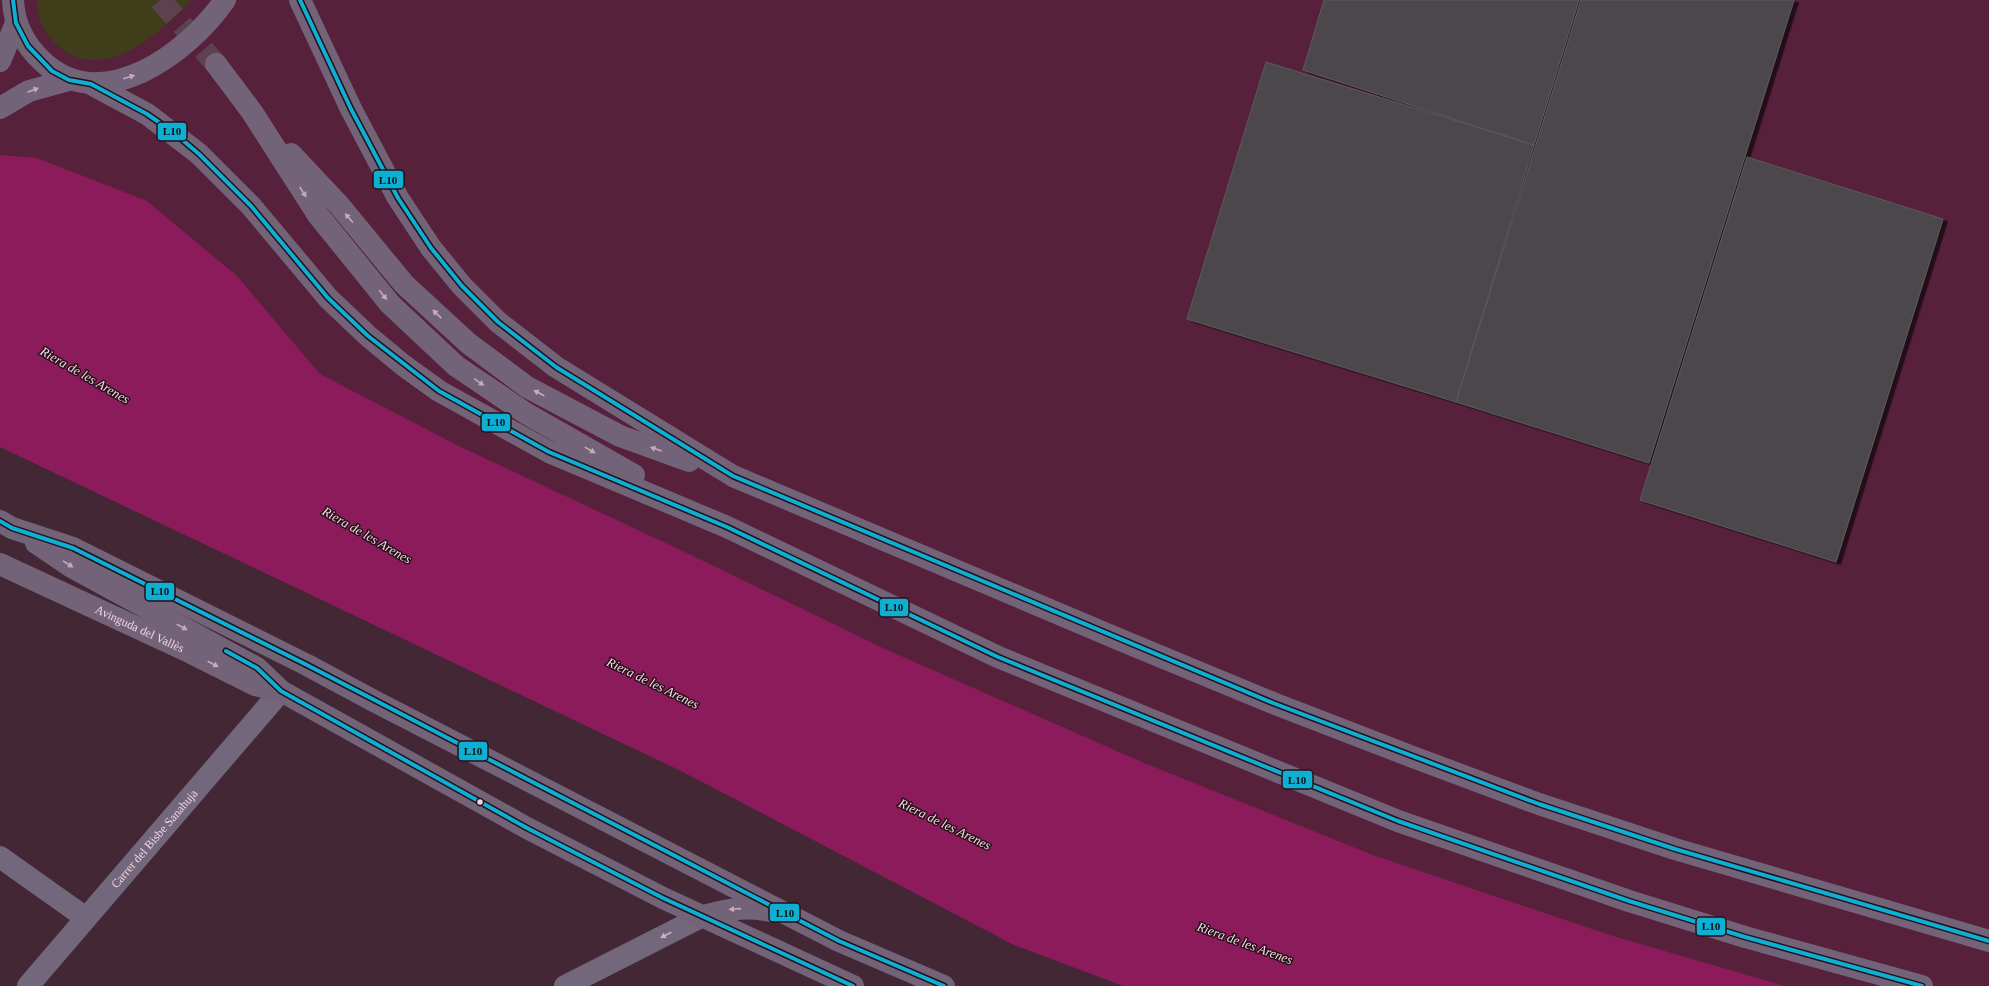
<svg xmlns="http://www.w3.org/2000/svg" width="1989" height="986" viewBox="0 0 1989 986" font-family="'Times New Roman',serif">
<defs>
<filter id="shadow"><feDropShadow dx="4.5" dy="2.5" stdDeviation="0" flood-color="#0009"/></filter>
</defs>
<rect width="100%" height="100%" fill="#432735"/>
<path fill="#57213c" d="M0,0h1989v986h-204l-175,-51 -237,-80 -231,-93 -259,-114 -198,-96 -226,-106 -139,-72 -83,-98 -200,-118 -37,-3z"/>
<path fill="#403e1a" d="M37,0h154c-31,34 -88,85 -133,46 -14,-12 -21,-28 -21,-46z"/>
<path fill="#8b1b5a" d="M0,155l37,3 110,43 90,75 83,98 139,72 226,106 198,96 259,114 231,93 237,80 175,51h-662l-109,-41 -333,-174 -681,-324z"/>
<g fill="#4b474c" stroke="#5a5b5d" filter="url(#shadow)">
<path d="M1324,0h255l-45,145 -231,-75z"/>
<path d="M1581,0h213l-145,463 -193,-61z"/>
<path d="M1266,62l268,83 -78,257 -269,-83z"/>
<path d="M1747,157l196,62 -107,343 -196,-62z"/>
</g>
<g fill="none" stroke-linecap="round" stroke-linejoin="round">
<path stroke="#5e414f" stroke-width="22" stroke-dasharray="22 11" stroke-linecap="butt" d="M160,0l56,64"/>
<g stroke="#72677b" stroke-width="22">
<path d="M0,857l86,61"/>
<path id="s1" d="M28,986l253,-295"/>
<path d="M565,986l136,-69"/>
</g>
<g stroke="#736378" stroke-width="22">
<path d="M13,0c1,25 11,44 29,61 60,57 146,-8 183,-61"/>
<path d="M300,0l51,109 47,89 33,50 31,38 36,36 58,45 177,109 390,165 150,62 145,56 121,45 136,45 314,92"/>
<path d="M0,61l16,-38"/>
<path d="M216,64l36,48 66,103 72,89 66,62 71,48 107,61"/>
<path d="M91,84l56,30 52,40 52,52 77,92 40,38 35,29 36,26 110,61 178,75 271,130 400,164 231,80 116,36 177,49"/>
<path d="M0,108l29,-17 40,-11"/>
<path d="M291,154l48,51 65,79 64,59 59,44 93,49 69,25"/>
<path d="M0,521l12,7 61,20 234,117 67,36 465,240 105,45"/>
<path d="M36,543l34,23 187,102 24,23 246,137 136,70 190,88"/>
<path id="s2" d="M0,564l183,85 72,36 24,6"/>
<path d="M701,917c24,-8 45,-11 70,-6"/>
</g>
<defs>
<g id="bus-1">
<path d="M13,0l3,23 12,23 24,25 17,9 22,4 56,30 26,18 26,22 52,52 77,92 40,38 71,55 110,61 178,75 271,130 400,164 231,80 116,36 177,49"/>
<path d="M300,0l51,109 47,89 33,50 31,38 36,36 58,45 177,109 540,227 266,101 136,45 314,92"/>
<path d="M0,521l12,7 61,20 234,117 532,276 105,45"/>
<path d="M226,651l31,17 24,23 246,137 136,70 190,88"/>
</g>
</defs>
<use href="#bus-1" stroke="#26101a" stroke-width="7"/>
<use href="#bus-1" stroke="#0dafd3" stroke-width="4"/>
</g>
<defs><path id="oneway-solid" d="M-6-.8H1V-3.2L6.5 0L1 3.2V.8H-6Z"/></defs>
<g fill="#c7abbc">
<use href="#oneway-solid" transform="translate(129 77) rotate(-18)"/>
<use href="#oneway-solid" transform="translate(33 90) rotate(-21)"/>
<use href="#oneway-solid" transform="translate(303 192) rotate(57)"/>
<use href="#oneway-solid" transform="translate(349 218) rotate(-130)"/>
<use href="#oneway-solid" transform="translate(383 295) rotate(51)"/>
<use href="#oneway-solid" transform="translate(437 314) rotate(-137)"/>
<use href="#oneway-solid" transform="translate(479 382) rotate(35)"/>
<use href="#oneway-solid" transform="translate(539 393) rotate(-152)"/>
<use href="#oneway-solid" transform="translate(656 449) rotate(-161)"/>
<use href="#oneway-solid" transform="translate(590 450) rotate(29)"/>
<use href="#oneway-solid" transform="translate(68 564) rotate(32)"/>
<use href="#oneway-solid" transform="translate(182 627) rotate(29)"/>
<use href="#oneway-solid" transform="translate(213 664) rotate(27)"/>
<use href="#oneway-solid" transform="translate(735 909) rotate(176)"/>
</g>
<use fill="#cdb2c2" href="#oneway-solid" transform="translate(666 935) rotate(153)"/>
<circle fill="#f4d2e0" stroke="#26101a" stroke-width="1.5" cx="480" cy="802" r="3.5"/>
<g text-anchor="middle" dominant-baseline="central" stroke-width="3" stroke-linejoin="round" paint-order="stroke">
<g font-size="12" fill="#f4d2e0" stroke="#26101a">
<text stroke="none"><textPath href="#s2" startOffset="154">Avinguda del Vallès</textPath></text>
<text stroke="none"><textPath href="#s1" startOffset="194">Carrer del Bisbe Sanahuja</textPath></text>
</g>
<g font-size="13" font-style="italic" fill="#f9d9e5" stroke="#26101a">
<text transform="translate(85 375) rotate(30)">Riera de les Arenes</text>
<text transform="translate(367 535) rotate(30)">Riera de les Arenes</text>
<text transform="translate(653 683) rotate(26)">Riera de les Arenes</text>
<text transform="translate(945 824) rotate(26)">Riera de les Arenes</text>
<text transform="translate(1245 943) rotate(20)">Riera de les Arenes</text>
</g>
</g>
<g stroke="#26101a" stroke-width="1.5">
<rect x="157" y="122" width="30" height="19" rx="4" fill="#0dafd3"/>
<rect x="373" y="170" width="31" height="19" rx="4" fill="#0dafd3"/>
<rect x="481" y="413" width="30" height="19" rx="4" fill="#0dafd3"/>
<rect x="145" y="582" width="30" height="19" rx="4" fill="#0dafd3"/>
<rect x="879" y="598" width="30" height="19" rx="4" fill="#0dafd3"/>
<rect x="458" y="741" width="30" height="20" rx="4" fill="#0dafd3"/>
<rect x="1282" y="770" width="31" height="19" rx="4" fill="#0dafd3"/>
<rect x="769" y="903" width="31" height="19" rx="4" fill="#0dafd3"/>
<rect x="1696" y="917" width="30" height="19" rx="4" fill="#0dafd3"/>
</g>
<g font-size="11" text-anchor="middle" font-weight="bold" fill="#111">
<text x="172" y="135">L10</text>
<text x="388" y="184">L10</text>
<text x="496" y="426">L10</text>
<text x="160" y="595">L10</text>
<text x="894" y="611">L10</text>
<text x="473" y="755">L10</text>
<text x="1297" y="784">L10</text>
<text x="785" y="917">L10</text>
<text x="1711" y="930">L10</text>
</g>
</svg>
